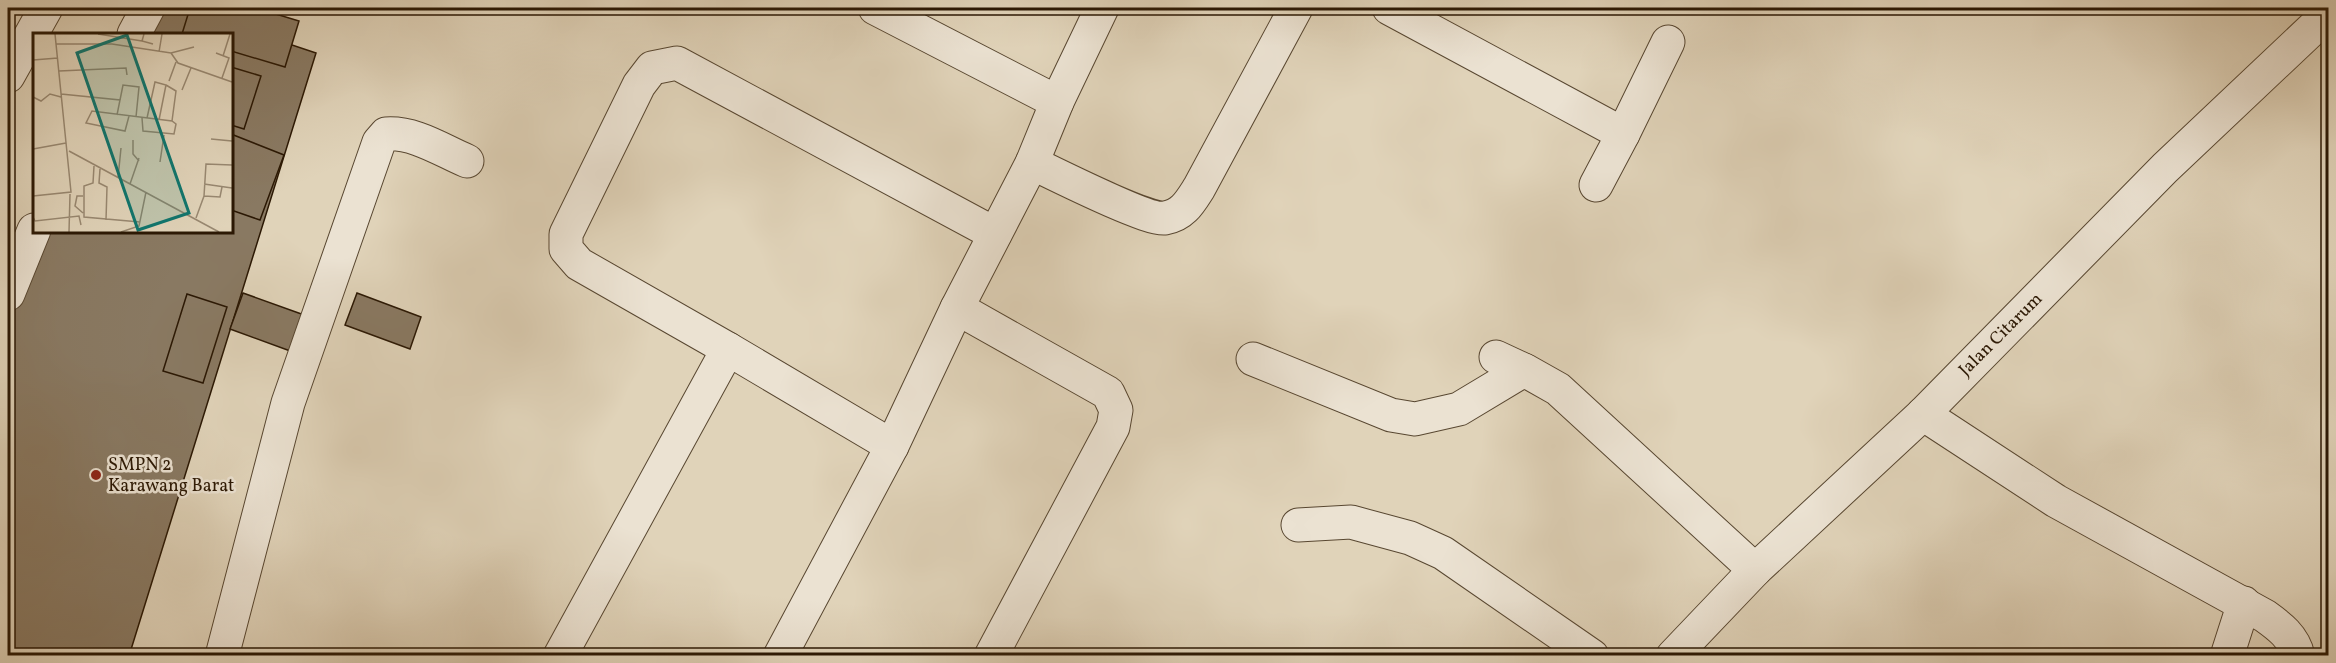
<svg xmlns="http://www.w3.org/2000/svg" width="2336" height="663" viewBox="0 0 2336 663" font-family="Vollkorn,serif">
<rect width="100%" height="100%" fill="#e0d3b9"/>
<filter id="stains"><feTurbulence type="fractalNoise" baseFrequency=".00333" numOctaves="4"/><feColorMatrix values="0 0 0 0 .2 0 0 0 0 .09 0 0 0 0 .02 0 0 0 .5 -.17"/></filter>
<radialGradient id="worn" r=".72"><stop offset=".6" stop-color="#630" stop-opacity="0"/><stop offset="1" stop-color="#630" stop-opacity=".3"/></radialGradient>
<g fill="#897962" stroke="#2b1804" stroke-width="1.5">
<path d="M148,8h33l135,45 -187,603h-121v-362l26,-63h197v-197h-97z"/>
<path d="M190,8h66l43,13 -14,46 -54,-16v-17h-49z"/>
<path d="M231,67l30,9 -17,53 -13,-4z"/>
<path d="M231,134l53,21 -24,65 -29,-10z"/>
<path d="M243,293l64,23 -14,36 -63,-23z"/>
<path d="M357,293l64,24 -11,32 -65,-24z"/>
<path d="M187,294l40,13 -24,76 -40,-12z"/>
</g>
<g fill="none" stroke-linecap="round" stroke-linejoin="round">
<defs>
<g id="minor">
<path d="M875,8l182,94"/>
<path d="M1389,8l234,126"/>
<path d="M134,34l14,-26"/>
<path d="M8,76l38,-68"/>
<path d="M1032,163c21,10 116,58 133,55 18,-3 25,-16 34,-30l97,-180"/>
<path d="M1596,185l27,-51 45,-92"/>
<path d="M8,294l26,-64"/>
<path d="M957,308l151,85 8,17 -3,17 -122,229"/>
<path d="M728,349l-149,-85 -13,-15v-15l73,-149 13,-17 25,-5 318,171"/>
<path d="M1496,357l30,14 32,18 197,181"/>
<path d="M1253,359l138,56 24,4 44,-10 65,-39"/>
<path d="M1923,414l133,87 209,115c14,10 29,21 33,40"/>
<path d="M1298,525l53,-3 59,16 33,15 149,103"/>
<path d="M222,656l66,-253 91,-261 7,-8c29,-2 55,16 81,27"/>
<path d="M560,656l168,-307 164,97"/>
<path d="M780,656l112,-210 65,-138 75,-145 25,-61 45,-94"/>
<path d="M1673,656l82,-86 168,-156 242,-246 163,-154"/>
<path d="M2227,656l17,-53"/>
</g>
</defs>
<use href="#minor" stroke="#584731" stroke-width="35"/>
<use href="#minor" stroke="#ebe2d2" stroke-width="33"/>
</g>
<circle fill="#8f2418" stroke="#ebe2d2" stroke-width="2" cx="96" cy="475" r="6"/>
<g text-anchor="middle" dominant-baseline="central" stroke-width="5" stroke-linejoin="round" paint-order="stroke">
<g font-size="18" fill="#2b1804" stroke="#ebe2d2">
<text transform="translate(2001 335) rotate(-45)">Jalan Citarum</text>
</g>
<g font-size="18" fill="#2b1804" stroke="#ebe2d2" text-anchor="start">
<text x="108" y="465">SMPN 2<tspan x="108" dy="21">Karawang Barat</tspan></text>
</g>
</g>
<g transform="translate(33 33)">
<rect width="200" height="200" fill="#e0d3b9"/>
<path fill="none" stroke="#988871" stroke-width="1.5" d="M65,1l44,7M111,1l-2,7 11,3M23,11h56l59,9 23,-6M126,19l3,-18M138,20l7,10 54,19M183,20l13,5 -7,20M190,23l7,-22M0,27l25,-2M26,38l67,-3 1,7M136,48l7,-19M133,52l10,6 -4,30M149,57l9,-22M28,61l59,6 -3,15M0,64l8,4 9,-7 11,3M87,67l3,-15 16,2 -3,30M96,83l-4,15 -39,-8 6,-12 80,10 4,3 -2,10 -31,-3 -1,-13M114,85l8,-36 11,3 -7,35M178,106l21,2M100,107v14l6,7M0,116l33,-6M36,118l150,81M127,129l4,-27M61,133l-1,17 -9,3v31l56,5M67,136l-1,14 8,4 -1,33M85,145l3,-30M97,151l9,-26M171,151l28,4M0,163l38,-4 -16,-158M50,163h-6l-2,10 8,7M171,163l16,1 2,-10M0,184l2,4 44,-5 2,9M163,185l8,-22 2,-32 26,1M36,199l1,-38M88,199l18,-6 7,-34"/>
<path fill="#0f766e" fill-opacity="0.15" stroke="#0f766e" stroke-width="3" d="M94,2l62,178 -51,17 -61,-177z"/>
<rect width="200" height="200" fill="none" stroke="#2b1804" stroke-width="3"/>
</g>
<rect width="2336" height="663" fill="none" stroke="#e0d3b9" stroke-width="30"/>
<rect x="9" y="9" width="2318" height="645" fill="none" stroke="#2b1804" stroke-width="3"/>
<rect x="15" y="15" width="2306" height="633" fill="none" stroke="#2b1804" stroke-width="1.5"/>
<rect width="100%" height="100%" filter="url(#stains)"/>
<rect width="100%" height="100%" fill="url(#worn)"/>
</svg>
